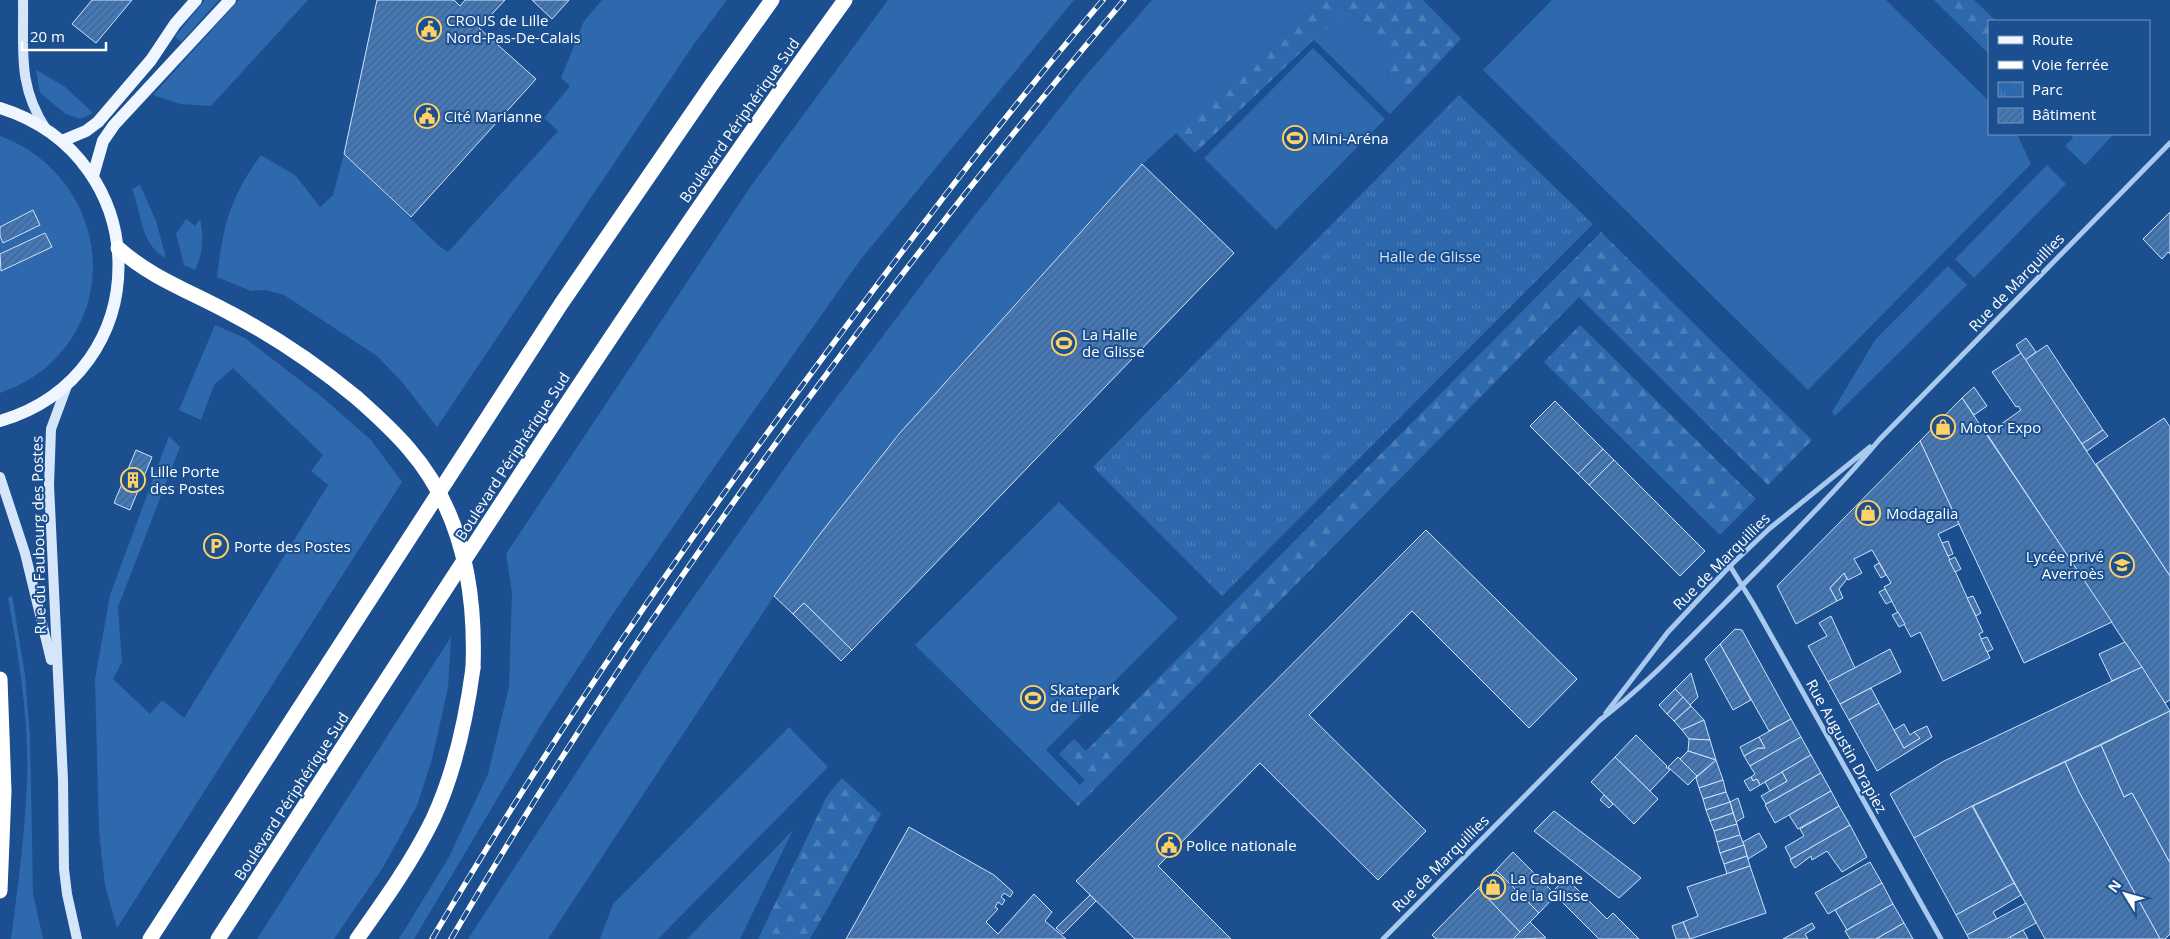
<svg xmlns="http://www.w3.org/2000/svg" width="2170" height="939" viewBox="0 0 2170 939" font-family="'Open Sans',sans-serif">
<defs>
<pattern id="forest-firs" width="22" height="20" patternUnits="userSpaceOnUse" patternTransform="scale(1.25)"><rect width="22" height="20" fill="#2e69ad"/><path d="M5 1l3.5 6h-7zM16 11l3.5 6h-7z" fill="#4d80b9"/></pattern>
<pattern id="park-tufts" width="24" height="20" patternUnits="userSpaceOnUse" patternTransform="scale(1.25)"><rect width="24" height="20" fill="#2e69ad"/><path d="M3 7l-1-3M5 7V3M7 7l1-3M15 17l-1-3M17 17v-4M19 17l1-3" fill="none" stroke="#4d80b9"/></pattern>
<pattern id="building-hatch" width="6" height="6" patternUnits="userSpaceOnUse" patternTransform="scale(1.25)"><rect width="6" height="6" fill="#4478b7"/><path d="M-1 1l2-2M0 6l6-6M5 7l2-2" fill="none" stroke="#486282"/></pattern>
</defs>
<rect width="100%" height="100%" fill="#1b4f8f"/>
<g fill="#2e69ad">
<path d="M205,0h14l-38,42 -6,-5 2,-3z"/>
<path d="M239,0h69l-97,106 -30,-2 -28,-9z"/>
<path d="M602,0h125l-33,44 -257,383 -35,-45 -25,-26 -93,-61 -18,-5 -15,1 -34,-14c6,-51 13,-80 44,-122l35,21 24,31 13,-12 11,-41 95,92 9,6 110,-121 -14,-13 26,-32 -9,-8 23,-57z"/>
<path d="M888,0h186l-213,259 -130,184 -114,165 -73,112 -130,219h-15l50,-82 39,-83 21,-87 3,-94 -6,-39 245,-368z"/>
<path d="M1152,0h168l-187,173 -234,261 -125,162 -226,343h-80l184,-283 151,-214 150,-199 129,-163z"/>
<path d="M1552,0h334l103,101v33h28l14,30 -223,226 -325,-320z"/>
<path d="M1346,9l19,13 15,18 6,18 3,21 18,17 -17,18 -77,-75z"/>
<path d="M1313,48l72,71 -109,111 -72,-72z"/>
<path d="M36,70l28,16 29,27 -13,6 -14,-5 -26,-21z"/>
<path d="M2070,134h39l3,2 -27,29 -20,-19 8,-8z"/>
<path d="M0,136c91,33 125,147 57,221 -16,17 -35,28 -57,36z"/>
<path d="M2047,165l19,19 -92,94 -19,-19z"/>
<path d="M140,185l16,36 10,37c-26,-13 -24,-45 -34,-69z"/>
<path d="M186,219l9,7 5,-7c4,18 3,34 -5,51l-11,-5 -8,-31z"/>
<path d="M1948,266l19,19 -132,131 -3,-4 43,-72z"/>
<path d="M215,325l30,13 77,59 49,43 31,42 -285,446 -12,-42 -6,-55 -4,-152 15,-84 59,-159 11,11 -62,160 4,55 -9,17 37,35 12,-14 22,18 144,-233 -17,-14 12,-16 -90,-87 -19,17 -13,35 -22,-10z"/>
<path d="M1059,502l119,116 -132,132 34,35 -11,12 -154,-152z"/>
<path d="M12,595l13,80 5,61 3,157 10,46h-32c7,-53 14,-106 16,-159 2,-61 -8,-122 -19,-182z"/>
<path d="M451,637l-3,51 -16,71 -15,47 -35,63 -48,70h-77z"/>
<path d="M789,727l39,40 -170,172h-58l13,-35z"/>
<path d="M793,830l-53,109h-53z"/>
</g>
<g fill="url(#forest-firs)">
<path d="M1320,0h103l38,39 -54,57 -18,-17 -3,-21 -6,-18 -15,-18 -19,-13 -151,144 -19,-20z"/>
<path d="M1934,0h40l22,21h-7v33z"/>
<path d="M1601,232l211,208 -44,45 -189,-188 -501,509 -9,-9 16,-17 -26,-26 15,-15 12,12z"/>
<path d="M1580,325l176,174 -36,36 -176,-173z"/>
<path d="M842,778l39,36 -71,125h-52l69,-143z"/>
</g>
<path fill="url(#park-tufts)" d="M1459,95l134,129 -371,372 -129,-129z"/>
<g fill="url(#building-hatch)" stroke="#cfe3fa">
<path d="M92,0h40l-36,43 -24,-19z"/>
<path d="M377,0h77l6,6 5,-6h40l-26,28 57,51 -125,138 -67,-63z"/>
<path d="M532,0h37l-17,19z"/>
<path d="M1142,164l92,89 -382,397 -48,-47 -11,11 -19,-18 46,-62 79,-100z"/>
<path d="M33,210l7,15 -37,18 -3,-7v-9z"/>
<path d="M2170,212v42l-2,-2 -6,7 -19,-20z"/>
<path d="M45,233l7,14 -51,24 -1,-17z"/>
<path d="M2026,338l10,14 -11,8 -9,-15z"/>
<path d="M2047,345l56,85 -21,14 -57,-84z"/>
<path d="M2021,353l149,223v124l-5,3 -178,-269 34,-24 -3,-4 -2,1 -24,-35z"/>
<path d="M1974,387l13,19 -13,9 -12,-17z"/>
<path d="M1962,398l150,224 -88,41 -104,-222z"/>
<path d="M1555,401l48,48 -25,25 -48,-48z"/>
<path d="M2164,418l6,9v149l-74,-112z"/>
<path d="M2103,430l5,6 -21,15 -5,-7z"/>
<path d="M1920,441l39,83 -21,10 45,98 -4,2 11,24 -47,23 -23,-49 -9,5 -27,-50 7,-4 -19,-33 -18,9 8,14 -14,7 -4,-7 -14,15 7,13 -41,23 -19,-38z"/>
<path d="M1603,449l11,11 -25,25 -11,-11z"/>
<path d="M136,450l16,7 -22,53 -16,-7z"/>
<path d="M1614,460l91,91 -25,25 -91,-91z"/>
<path d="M1426,530l151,149 -48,49 -117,-117 -103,104 117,116 -48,49 -118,-117 -102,103 73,73h-96l-59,-58z"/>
<path d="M1948,541l5,13 -5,2 -6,-13z"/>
<path d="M1955,557l6,12 -6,3 -6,-12z"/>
<path d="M1879,563l7,12 -5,3 -7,-12z"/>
<path d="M1844,573l3,6 -8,10 4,9 -6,3 -7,-13z"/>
<path d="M1885,589l7,12 -6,3 -7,-12z"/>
<path d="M1973,596l8,17 -5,3 -9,-18z"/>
<path d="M804,603l48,47 -11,11 -48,-47z"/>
<path d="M1898,612l7,12 -6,3 -7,-12z"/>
<path d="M1831,616l24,52 -27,14 -20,-36 19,-10 -8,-13z"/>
<path d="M1735,629l7,1 49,89 -22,12 -49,-87z"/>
<path d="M1987,637l6,12 -6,3 -6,-13z"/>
<path d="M2125,642l17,25 -30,14 -13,-27z"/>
<path d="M1720,644l31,56 -18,10 -28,-51z"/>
<path d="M1890,649l11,23 -61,32 -12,-22z"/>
<path d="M2142,667l28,44 -198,95 -58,32 -24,-44 54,-33z"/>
<path d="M1691,673l7,24 -8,8 -15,-16z"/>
<path d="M1871,688l8,15 -30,17 -9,-16z"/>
<path d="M1675,689l8,8 -16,17 -8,-9z"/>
<path d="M1683,697l8,9 -17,15 -7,-7z"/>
<path d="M1879,703l25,45 16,-10 -6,-6 13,-6 5,11 -55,34 -28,-51z"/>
<path d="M1691,706l13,14 -22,10 -8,-9z"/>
<path d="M2170,711v152l-38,-70 -8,4 -23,-52z"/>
<path d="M1791,719l10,18 -51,29 -6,-10 14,-8h7l-6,-11z"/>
<path d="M1704,720l6,20 -21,-1 -7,-9z"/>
<path d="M1904,724l6,11 4,-3 6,6 -16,10 -10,-18z"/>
<path d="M1636,735l31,31 -1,1 4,3 -20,21 -35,-34z"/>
<path d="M1759,737l6,11h-7l-14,8 -4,-9z"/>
<path d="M1801,737l10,18 -51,30 -3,-6 -4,2 -2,-4 4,-3 -5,-8z"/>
<path d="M1689,739l21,1 6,20 -28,-9z"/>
<path d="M2101,745l23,52 8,-4 38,70v71l-5,5h-5l-81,-147 -14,-30z"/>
<path d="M1688,751l28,9 -19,16 -17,-17z"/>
<path d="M1811,755l10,18 -55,31 -5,-8 26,-15 -5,-9z"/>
<path d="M1615,757l43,42 -24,25 -43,-42z"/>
<path d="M1678,757l19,19 -9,9 -20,-18z"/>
<path d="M1716,760l7,20 -24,8 -3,-10z"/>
<path d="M2065,762l14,30 81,147h-115l-72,-133z"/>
<path d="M1782,772l5,9 -17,10 -5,-9z"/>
<path d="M1821,773l10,18 -56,32 -10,-18z"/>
<path d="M1751,777l2,4 4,-2 3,6 -10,6 -6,-10z"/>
<path d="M1723,780l3,12 -23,7 -4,-11z"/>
<path d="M1831,791l8,15 -41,23 -9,-14z"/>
<path d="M1726,792l4,10 -24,8 -3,-11z"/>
<path d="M1604,795l9,9 -4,4 -9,-8z"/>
<path d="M1738,798l6,19 -8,5 -6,-20z"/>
<path d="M1730,802l3,11 -23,8 -4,-11z"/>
<path d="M1839,806l11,19 -59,34 -6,-12 19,-11 -4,-7z"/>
<path d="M1972,806l42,77 -58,32 -42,-77z"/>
<path d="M1554,811l81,62 6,5 -22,20 -85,-67z"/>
<path d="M1733,813l4,11 -23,7 -4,-10z"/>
<path d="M1737,824l3,11 -23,7 -3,-11z"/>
<path d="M1850,825l17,32 -25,15 -15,-21 -15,9 -1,-4 -16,12 -5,-8 1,-1z"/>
<path d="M909,827l85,48 19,17 -3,5 -6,-4 -3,4 4,3 -3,5 -4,-3 -3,5 3,2 -12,13 12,12 36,-40 18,18 -7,9 21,18h-220z"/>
<path d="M1759,833l8,14 -19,12 -5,-17z"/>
<path d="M1740,835l4,10 -24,8 -3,-11z"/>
<path d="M1744,845l3,11 -23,8 -4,-11z"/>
<path d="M1513,852l43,43 -17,18 -43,-43z"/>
<path d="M1747,856l3,10 -23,8 -3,-10z"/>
<path d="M1870,862l12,21 -54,31 -13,-21z"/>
<path d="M1750,866l16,47 -76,26 -7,-17 15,-6 -11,-29z"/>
<path d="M1496,870l43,43 -19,19 -42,-44z"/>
<path d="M1566,878l41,41 6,-6 26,26h-40l-47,-47z"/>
<path d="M1882,883l11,21 -46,26 -12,-20z"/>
<path d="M2014,883l7,12 -28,17 4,7 -30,16 -11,-20z"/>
<path d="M1478,888l42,44 -7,7h-77l-4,-4z"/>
<path d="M1090,895l6,6 -33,33 -7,-6z"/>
<path d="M2026,903l10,20 -29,16h-38l-2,-4z"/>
<path d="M1893,904l11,19 -28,16h-26l-5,-8z"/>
<path d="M1530,922l16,16 -33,1z"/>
<path d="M1683,922l7,17h-14l-4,-13z"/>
<path d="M1812,923l3,5 -10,6 3,5h-25z"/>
<path d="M1904,923l9,16h-37z"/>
<path d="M2023,930l5,9h-17l-1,-2z"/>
</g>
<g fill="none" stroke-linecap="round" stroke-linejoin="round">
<g stroke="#a9c9ee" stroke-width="5">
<path d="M1730,566l24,39 187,334"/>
<path d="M1606,713l62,-81 62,-66 39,-37 101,-82"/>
<path d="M1600,720c45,-34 83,-75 123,-115 53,-54 108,-108 157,-166l290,-296"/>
<path d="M1383,939l218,-220"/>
</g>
<g stroke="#d6e6fa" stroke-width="10">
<path d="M23,0c1,50 -6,85 23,129"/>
<path d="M68,383l-17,46 -2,56 14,295 1,89 3,25 10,45"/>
<path d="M0,477l25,76 26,107"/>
</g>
<g stroke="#f0f6ff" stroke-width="12">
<path d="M0,108c157,49 159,266 0,313"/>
<path d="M62,141l24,-10 12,-9 53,-62 24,-36 21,-24"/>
<path d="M93,176l10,-35 11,-16 116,-125"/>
</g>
<g stroke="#fff" stroke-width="15">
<path d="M118,248c33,30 74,44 112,65 46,24 87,52 127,85"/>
<path d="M0,679l4,112 -4,100"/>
<path d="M150,939l411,-635 151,-220 60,-84"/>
<path d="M218,939c206,-315 406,-634 627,-939"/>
<path d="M357,939c27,-38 55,-77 76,-120 22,-47 33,-99 40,-151"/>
</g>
<defs>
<g id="rail">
<path d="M432,939c119,-202 252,-395 392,-583 90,-121 181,-242 279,-356"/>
<path d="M451,939c193,-330 426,-647 673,-939"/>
</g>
</defs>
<use href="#rail" stroke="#fff" stroke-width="5.5"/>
<use href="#rail" stroke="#1b4f8f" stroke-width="4" stroke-dasharray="11" stroke-linecap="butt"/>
<path stroke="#fff" stroke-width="15" d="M357,398c18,16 36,32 52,51 53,61 67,142 64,219"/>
</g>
<defs>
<symbol id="civic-ring" viewBox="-11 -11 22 22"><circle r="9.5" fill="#1b4f8f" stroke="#ffd166" stroke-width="1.5"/><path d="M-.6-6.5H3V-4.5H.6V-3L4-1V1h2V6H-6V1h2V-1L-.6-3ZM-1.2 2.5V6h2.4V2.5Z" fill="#ffd166"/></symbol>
<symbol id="stadium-ring" viewBox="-11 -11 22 22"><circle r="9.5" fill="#1b4f8f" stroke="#ffd166" stroke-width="1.5"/><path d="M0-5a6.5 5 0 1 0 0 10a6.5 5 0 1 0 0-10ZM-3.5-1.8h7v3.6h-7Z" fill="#ffd166"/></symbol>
<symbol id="shop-ring" viewBox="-11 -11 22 22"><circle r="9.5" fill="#1b4f8f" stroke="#ffd166" stroke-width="1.5"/><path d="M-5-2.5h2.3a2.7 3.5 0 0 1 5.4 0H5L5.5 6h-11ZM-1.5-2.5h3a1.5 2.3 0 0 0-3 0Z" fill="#ffd166"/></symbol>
<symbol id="building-ring" viewBox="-11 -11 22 22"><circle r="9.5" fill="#1b4f8f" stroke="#ffd166" stroke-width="1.5"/><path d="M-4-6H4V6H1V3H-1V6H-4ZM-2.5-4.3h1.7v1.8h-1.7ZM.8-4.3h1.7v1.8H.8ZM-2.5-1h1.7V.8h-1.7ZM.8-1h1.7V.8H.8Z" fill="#ffd166"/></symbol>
<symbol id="parking-ring" viewBox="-11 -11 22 22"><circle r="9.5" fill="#1b4f8f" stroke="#ffd166" stroke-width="1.5"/><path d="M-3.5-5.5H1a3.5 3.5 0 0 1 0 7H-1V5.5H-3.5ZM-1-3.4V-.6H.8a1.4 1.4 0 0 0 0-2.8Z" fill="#ffd166"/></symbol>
<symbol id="school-ring" viewBox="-11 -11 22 22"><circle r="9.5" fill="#1b4f8f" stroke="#ffd166" stroke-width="1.5"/><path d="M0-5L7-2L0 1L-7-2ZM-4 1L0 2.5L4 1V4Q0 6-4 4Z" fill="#ffd166"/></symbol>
</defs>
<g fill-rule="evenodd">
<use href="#civic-ring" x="415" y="15" width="28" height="28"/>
<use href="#civic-ring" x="413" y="102" width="28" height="28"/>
<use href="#stadium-ring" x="1281" y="124" width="28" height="28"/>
<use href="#stadium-ring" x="1050" y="329" width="28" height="28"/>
<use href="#shop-ring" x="1929" y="413" width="28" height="28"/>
<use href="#building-ring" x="119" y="466" width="28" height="28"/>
<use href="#shop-ring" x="1854" y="499" width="28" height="28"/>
<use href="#parking-ring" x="202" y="532" width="28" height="28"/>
<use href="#school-ring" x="2108" y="551" width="28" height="28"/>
<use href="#stadium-ring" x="1019" y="684" width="28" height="28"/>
<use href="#civic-ring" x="1155" y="831" width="28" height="28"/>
<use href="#shop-ring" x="1479" y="873" width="28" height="28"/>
</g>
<g text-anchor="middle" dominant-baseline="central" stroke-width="4" stroke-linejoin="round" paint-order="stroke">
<g font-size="15" fill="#fff" stroke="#1b4f8f" text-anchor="start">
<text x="446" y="20">CROUS de Lille<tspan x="446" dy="17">Nord-Pas-De-Calais</tspan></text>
<text x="444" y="116">Cité Marianne</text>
<text x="1312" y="138">Mini-Aréna</text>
<text x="1082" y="334">La Halle<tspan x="1082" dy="17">de Glisse</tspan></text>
<text x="1960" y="427">Motor Expo</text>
<text x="150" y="471">Lille Porte<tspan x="150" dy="17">des Postes</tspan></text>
<text x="1886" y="513">Modagalia</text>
<text x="234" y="546">Porte des Postes</text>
<text x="2104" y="556" text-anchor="end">Lycée privé<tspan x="2104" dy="17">Averroès</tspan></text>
<text x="1050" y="689">Skatepark<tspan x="1050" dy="17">de Lille</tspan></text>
<text x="1186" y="845">Police nationale</text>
<text x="1510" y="878">La Cabane<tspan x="1510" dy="17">de la Glisse</tspan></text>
</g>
<g font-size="15" fill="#fff" stroke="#1b4f8f">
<text transform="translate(739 120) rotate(-55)">Boulevard Périphérique Sud</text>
<text transform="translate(2016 282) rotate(-46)">Rue de Marquillies</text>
<text transform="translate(512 456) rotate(-57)">Boulevard Périphérique Sud</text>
<text transform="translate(38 535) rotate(-91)">Rue du Faubourg des Postes</text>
<text transform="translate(1721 561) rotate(-45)">Rue de Marquillies</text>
<text transform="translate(1847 746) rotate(61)">Rue Augustin Drapiez</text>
<text transform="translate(291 796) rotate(-57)">Boulevard Périphérique Sud</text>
<text transform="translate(1440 863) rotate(-45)">Rue de Marquillies</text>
</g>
<g font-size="15" fill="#cfe3fa" stroke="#1b4f8f">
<text x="1430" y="256">Halle de Glisse</text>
</g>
</g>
<rect x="1988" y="20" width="162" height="115" fill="#1b4f8f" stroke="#7695bc"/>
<rect x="1998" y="36" width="25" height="8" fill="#f0f6ff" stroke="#7695bc"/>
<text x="2032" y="45" font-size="15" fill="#ffffff">Route</text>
<rect x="1998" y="61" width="25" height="8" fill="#ffffff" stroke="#7695bc"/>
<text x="2032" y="70" font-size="15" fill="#ffffff">Voie ferrée</text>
<rect x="1998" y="82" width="25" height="15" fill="url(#park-tufts)" stroke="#7695bc"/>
<text x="2032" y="95" font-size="15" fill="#ffffff">Parc</text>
<rect x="1998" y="108" width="25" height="15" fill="url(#building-hatch)" stroke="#7695bc"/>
<text x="2032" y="120" font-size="15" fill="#ffffff">Bâtiment</text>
<g transform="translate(2125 894) rotate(307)" stroke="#1b4f8f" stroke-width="4" paint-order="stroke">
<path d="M0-4L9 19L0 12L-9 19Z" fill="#ffffff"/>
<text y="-8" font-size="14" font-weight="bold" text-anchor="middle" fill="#ffffff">N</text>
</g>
<path d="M22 42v8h84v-8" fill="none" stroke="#ffffff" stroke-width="2.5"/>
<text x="30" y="42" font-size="15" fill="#ffffff" stroke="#1b4f8f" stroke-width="4" paint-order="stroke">20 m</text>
</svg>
